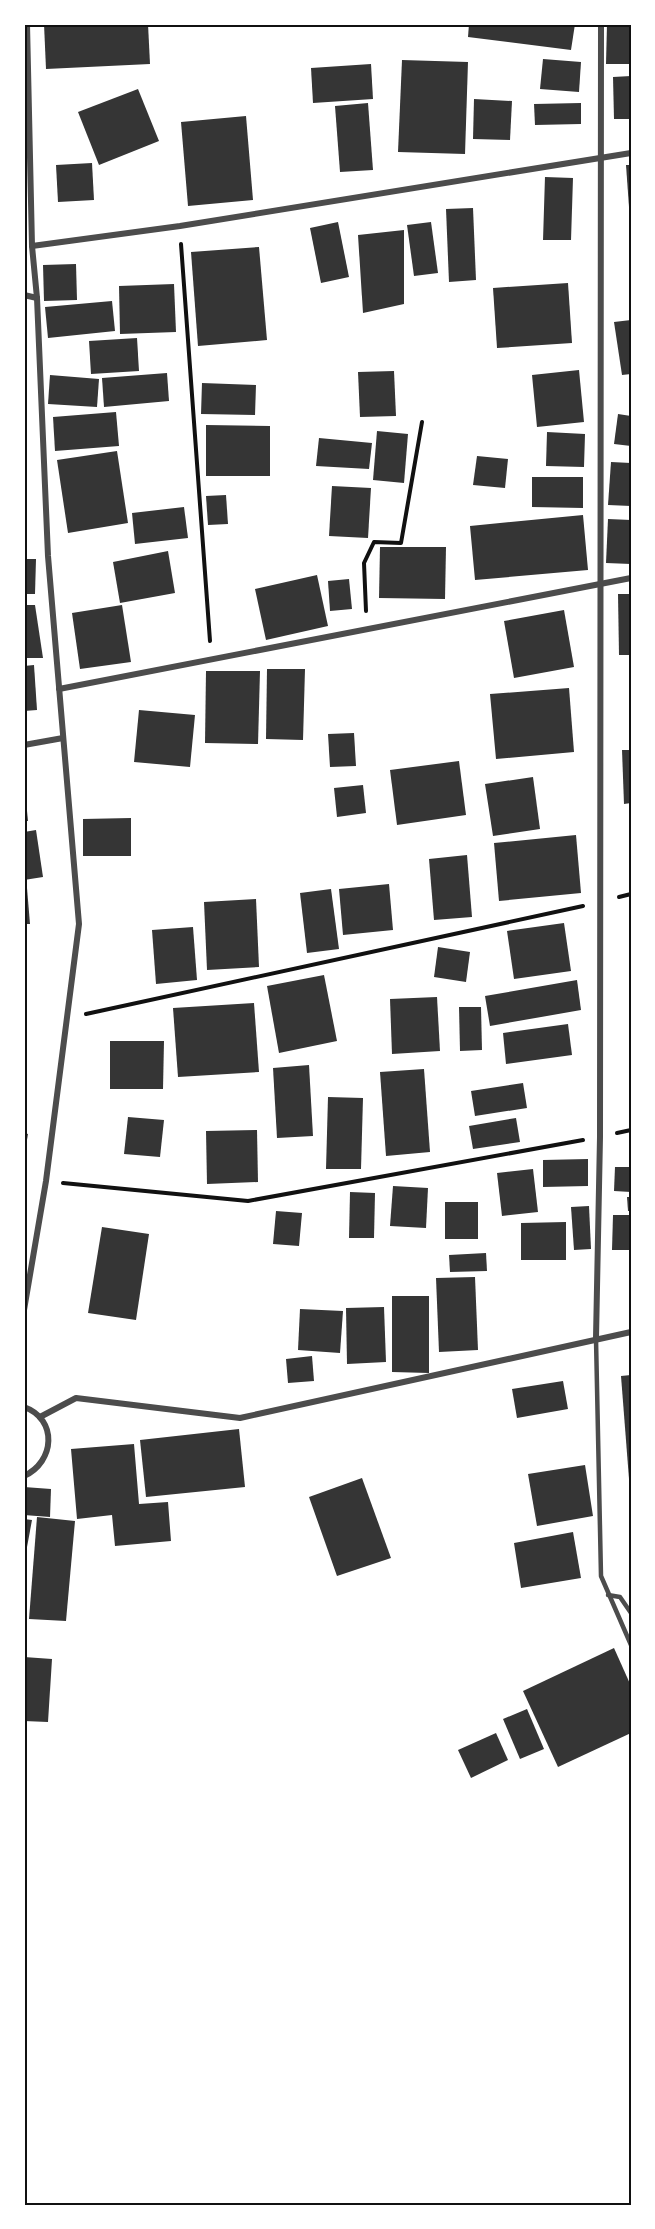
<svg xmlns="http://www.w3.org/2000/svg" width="655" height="2229" viewBox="0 0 655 2229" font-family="'PT Sans',sans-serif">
<rect width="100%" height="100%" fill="#fff"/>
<g fill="#353535">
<path d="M44,24h104l2,40 -104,5z"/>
<path d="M469,24h106l-4,26 -103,-13z"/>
<path d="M607,24h24v40h-25z"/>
<path d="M543,59l38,3 -2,30 -39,-3z"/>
<path d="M402,60l66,2 -3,92 -67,-2z"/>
<path d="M371,64l2,35 -60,4 -2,-35z"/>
<path d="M631,76v43h-17l-1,-42z"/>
<path d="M138,89l21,52 -60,24 -21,-53z"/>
<path d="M474,99l38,2 -2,39 -37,-1z"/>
<path d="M368,103l5,67 -33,2 -5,-66z"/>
<path d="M581,103v21l-46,1 -1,-21z"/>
<path d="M246,116l7,84 -65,6 -7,-84z"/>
<path d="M92,163l2,37 -36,2 -2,-37z"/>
<path d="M626,165h5v42h-2z"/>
<path d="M545,177l28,1 -2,62h-28z"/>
<path d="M473,208l3,72 -27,2 -3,-73z"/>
<path d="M338,222l11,55 -28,6 -11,-55z"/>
<path d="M431,222l7,51 -24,3 -7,-51z"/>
<path d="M404,230v74l-41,9 -5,-78z"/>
<path d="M259,247l8,93 -69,6 -7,-94z"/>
<path d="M76,264l1,36 -33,1 -1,-36z"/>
<path d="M568,283l4,60 -75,5 -4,-60z"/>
<path d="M174,284l2,48 -56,2 -1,-48z"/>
<path d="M112,301l3,30 -67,7 -3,-31z"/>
<path d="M631,320v54l-9,1 -8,-53z"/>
<path d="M137,338l2,33 -48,3 -2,-33z"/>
<path d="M579,370l5,52 -47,5 -5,-52z"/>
<path d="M394,371l2,45 -36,1 -2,-45z"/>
<path d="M167,373l2,28 -65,6 -2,-29z"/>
<path d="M50,375l49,4 -2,28 -49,-3z"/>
<path d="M202,383l54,2 -1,30 -54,-1z"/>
<path d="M116,412l3,34 -64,5 -2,-34z"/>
<path d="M618,414l13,2v30l-17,-2z"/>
<path d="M206,425l64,1v50h-64z"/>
<path d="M377,431l31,3 -4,49 -31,-3z"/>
<path d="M547,432l38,2 -1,33 -38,-1z"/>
<path d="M319,438l53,5 -3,26 -53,-3z"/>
<path d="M117,451l11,72 -60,10 -11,-73z"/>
<path d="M477,456l31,3 -3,29 -32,-3z"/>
<path d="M611,462l20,1v43l-23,-1z"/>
<path d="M532,477h51v31l-51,-1z"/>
<path d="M332,486l39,2 -3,50 -39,-2z"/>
<path d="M226,495l2,29 -20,1 -2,-29z"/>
<path d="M184,507l4,31 -53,6 -3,-31z"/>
<path d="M583,515l5,55 -113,10 -5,-54z"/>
<path d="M608,519l23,1v44l-25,-1z"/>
<path d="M380,547h66l-1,52 -66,-1z"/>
<path d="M168,551l7,42 -55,10 -7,-41z"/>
<path d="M24,559h12l-1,35h-11z"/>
<path d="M317,575l11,51 -62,14 -11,-51z"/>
<path d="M349,579l3,30 -22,2 -2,-30z"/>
<path d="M618,594h13v61h-12z"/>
<path d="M24,605h11l8,53h-19z"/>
<path d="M122,605l9,57 -51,7 -8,-56z"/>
<path d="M564,610l10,57 -60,11 -10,-57z"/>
<path d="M34,665l3,45 -13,1v-45z"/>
<path d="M267,669h38l-2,71 -37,-1z"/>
<path d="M206,671h54l-2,73 -53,-1z"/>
<path d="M569,688l5,64 -78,7 -6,-65z"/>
<path d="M139,710l56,5 -5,52 -56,-5z"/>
<path d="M354,733l2,33 -26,1 -2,-33z"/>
<path d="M622,750h9v53l-7,1z"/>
<path d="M459,761l7,54 -69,10 -7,-55z"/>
<path d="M533,777l7,52 -47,7 -8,-52z"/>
<path d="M24,781l4,40h-4z"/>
<path d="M363,785l3,28 -29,4 -3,-29z"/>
<path d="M131,818v38h-48v-37z"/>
<path d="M36,830l7,47 -19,3v-48z"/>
<path d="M576,835l5,58 -82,8 -5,-58z"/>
<path d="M467,855l5,62 -38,3 -5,-61z"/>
<path d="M389,884l4,46 -50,5 -4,-46z"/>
<path d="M24,888h3l3,36h-6z"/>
<path d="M331,889l8,60 -32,4 -7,-60z"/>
<path d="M256,899l3,68 -52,3 -3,-68z"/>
<path d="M564,923l7,48 -57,8 -7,-48z"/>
<path d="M193,927l4,53 -41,4 -4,-54z"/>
<path d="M438,947l32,5 -4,30 -32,-5z"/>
<path d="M324,975l13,66 -58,12 -12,-67z"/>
<path d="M577,980l4,30 -91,16 -5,-30z"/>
<path d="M437,997l3,54 -48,3 -2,-55z"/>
<path d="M254,1003l5,69 -81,5 -5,-69z"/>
<path d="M459,1007h22l1,43 -22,1z"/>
<path d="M568,1024l4,31 -66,9 -3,-31z"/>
<path d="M110,1041h54l-1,48h-53z"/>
<path d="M309,1065l4,71 -36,2 -4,-70z"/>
<path d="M424,1069l6,83 -44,4 -6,-84z"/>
<path d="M523,1083l4,25 -52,8 -4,-25z"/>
<path d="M328,1097l35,1 -2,71h-35z"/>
<path d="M128,1117l36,3 -4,37 -36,-3z"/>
<path d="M516,1118l4,24 -47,7 -4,-23z"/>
<path d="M257,1130l1,52 -51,2 -1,-53z"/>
<path d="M24,1133l4,1 -3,17h-1z"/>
<path d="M588,1159v27l-45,1v-27z"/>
<path d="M615,1167h16v25l-17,-1z"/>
<path d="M533,1169l5,43 -36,4 -5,-43z"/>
<path d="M393,1186l35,2 -2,40 -36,-2z"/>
<path d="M350,1192l25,1 -1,45h-25z"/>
<path d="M627,1197h4v14h-3z"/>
<rect x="445" y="1202" width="33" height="37"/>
<path d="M589,1206l2,43 -17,1 -3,-43z"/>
<path d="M276,1211l26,2 -3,33 -26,-2z"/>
<path d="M613,1215h18v35h-19z"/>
<path d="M566,1222v38h-45v-37z"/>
<path d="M102,1227l47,7 -13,86 -48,-7z"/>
<path d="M486,1253l1,18 -37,1 -1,-17z"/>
<path d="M475,1277l3,73 -39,2 -3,-74z"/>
<path d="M392,1296h37v77l-37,-1z"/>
<path d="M384,1307l2,55 -39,2 -1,-56z"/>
<path d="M300,1309l43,2 -3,42 -42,-3z"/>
<path d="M312,1356l2,25 -26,2 -2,-24z"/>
<path d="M631,1375v104h-2l-8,-103z"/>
<path d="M563,1381l5,28 -51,9 -5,-29z"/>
<path d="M239,1429l6,58 -99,10 -6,-57z"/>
<path d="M134,1444l5,60 29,-2 3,39 -56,5 -3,-31 -35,4 -6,-70z"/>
<path d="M585,1465l8,51 -56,10 -9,-52z"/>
<path d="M362,1478l29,80 -54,18 -28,-79z"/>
<path d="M24,1487l27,2 -1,28 -26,-2z"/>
<path d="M37,1517l38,4 -9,100 -37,-2z"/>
<path d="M24,1519l8,1 -7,38h-1z"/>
<path d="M573,1532l8,46 -60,10 -7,-45z"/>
<path d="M614,1648l17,38v47l-73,34 -35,-76z"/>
<path d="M24,1657l28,2 -4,63 -24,-1z"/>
<path d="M527,1709l17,40 -24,10 -17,-40z"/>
<path d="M496,1733l12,27 -37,18 -13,-28z"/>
</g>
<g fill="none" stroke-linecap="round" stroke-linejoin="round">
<g stroke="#111" stroke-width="4">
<path d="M181,244l29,397"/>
<path d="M366,611l-2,-48 10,-21 27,1 21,-121"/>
<path d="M619,897l12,-3"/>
<path d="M86,1014l497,-108"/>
<path d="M617,1133l14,-3"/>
<path d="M63,1183l185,18 335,-61"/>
</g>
<g stroke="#4c4c4c" stroke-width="4.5">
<path d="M596,1339l5,237 30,69"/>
<path d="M608,1595l12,2 11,16"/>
</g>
<g stroke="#4c4c4c" stroke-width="6">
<path d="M32,246l148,-20 451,-73"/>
<path d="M24,295l13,3"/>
<path d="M59,689l572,-111"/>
<path d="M24,745l39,-7"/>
<path d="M24,1310l22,-129 33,-257 -31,-368 -11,-258 -5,-52 -5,-222"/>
<path d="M596,1338l4,-201 1,-1113"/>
<path d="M24,1407c34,12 31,55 0,69"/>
<path d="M40,1417l36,-19 164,20 391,-86"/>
</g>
</g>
<rect width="655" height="2229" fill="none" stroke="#ffffff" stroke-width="51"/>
<rect x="26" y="26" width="604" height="2178" fill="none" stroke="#111" stroke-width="2"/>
</svg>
